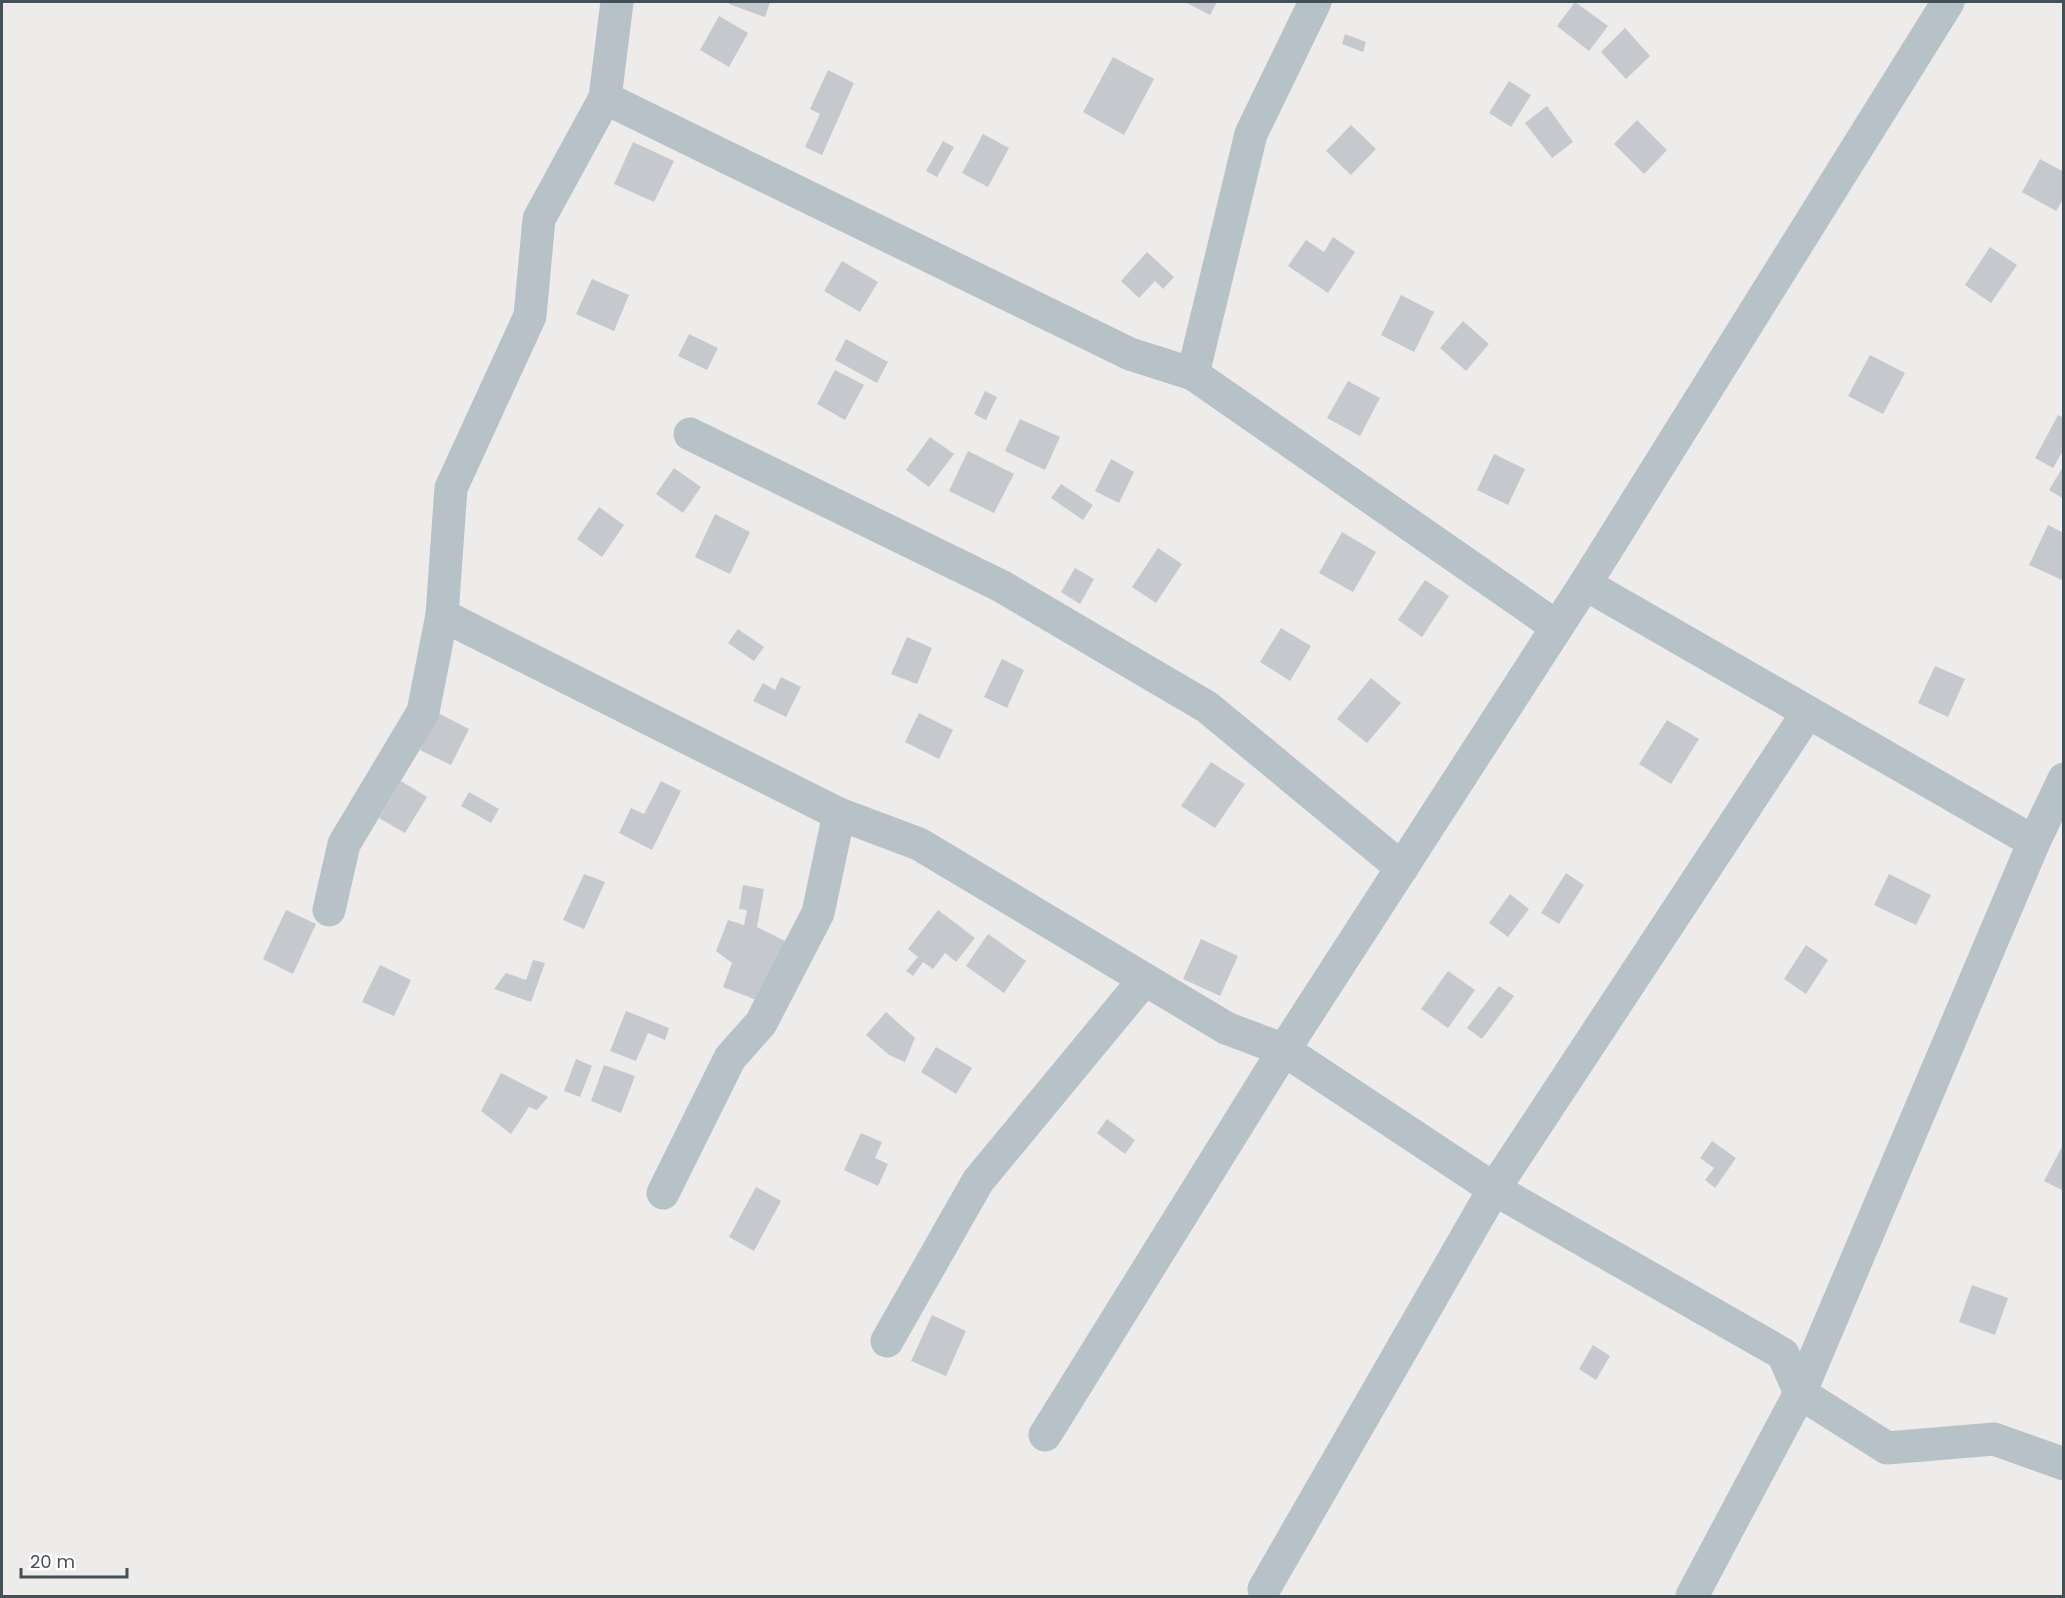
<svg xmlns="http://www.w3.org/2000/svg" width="2065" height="1598" viewBox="0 0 2065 1598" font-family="Poppins,sans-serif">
<rect width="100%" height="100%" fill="#eeebeb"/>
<g fill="#c5c9ce">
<path d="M730,2h40l-5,15 -36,-13z"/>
<path d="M1185,2h32l-7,13z"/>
<path d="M1575,2l33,24 -19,25 -32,-25z"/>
<path d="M719,16l29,17 -19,34 -29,-17z"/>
<path d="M1625,28l25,28 -24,23 -25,-27z"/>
<path d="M1345,34l21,8 -3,10 -21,-8z"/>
<path d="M1113,57l41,22 -30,56 -41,-23z"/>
<path d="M828,70l26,13 -32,72 -17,-8 15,-33 -10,-5z"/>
<path d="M1509,81l22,14 -20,32 -22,-14z"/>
<path d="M1547,106l26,36 -21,16 -27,-35z"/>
<path d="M1637,120l30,30 -23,24 -30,-30z"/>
<path d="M1351,125l25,24 -25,26 -25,-24z"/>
<path d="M983,134l26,14 -21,39 -26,-14z"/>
<path d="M943,141l11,6 -17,30 -11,-6z"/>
<path d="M633,142l41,19 -20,41 -40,-18z"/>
<path d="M2040,159l24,13v26l-8,13 -34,-19z"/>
<path d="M1333,237l22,15 -27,41 -40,-27 18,-26 18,12z"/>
<path d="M1990,247l27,18 -26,38 -26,-18z"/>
<path d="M1147,252l27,25 -11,12 -8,-8 -16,17 -18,-17z"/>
<path d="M842,261l36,21 -18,30 -36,-21z"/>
<path d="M592,279l37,16 -15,36 -38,-17z"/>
<path d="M1401,295l33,17 -20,40 -33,-17z"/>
<path d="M1463,321l26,23 -23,27 -26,-23z"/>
<path d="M689,334l29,14 -11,22 -29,-14z"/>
<path d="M846,339l42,23 -11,21 -42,-23z"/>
<path d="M1870,355l35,18 -22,41 -35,-18z"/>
<path d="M835,370l29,15 -19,35 -28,-16z"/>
<path d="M1348,381l32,17 -20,38 -33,-18z"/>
<path d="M985,391l12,6 -11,23 -12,-6z"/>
<path d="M2058,415l6,3v31l-11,19 -18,-10z"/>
<path d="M1020,419l40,18 -15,33 -40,-19z"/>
<path d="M930,437l24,17 -25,33 -23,-17z"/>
<path d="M968,451l46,23 -20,39 -45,-22z"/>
<path d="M1494,454l31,15 -17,36 -31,-15z"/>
<path d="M1111,459l23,13 -15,31 -24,-12z"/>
<path d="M2064,465v34l-15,-9z"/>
<path d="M674,468l27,19 -18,26 -27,-19z"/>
<path d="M1061,484l32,21 -10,15 -32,-22z"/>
<path d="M599,507l25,18 -22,32 -25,-18z"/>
<path d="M715,514l35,18 -20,42 -35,-17z"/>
<path d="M2048,525l16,8v48l-35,-16z"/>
<path d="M1342,532l34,20 -23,40 -34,-19z"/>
<path d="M1158,548l24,16 -26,39 -24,-16z"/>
<path d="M1075,568l19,11 -14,25 -19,-12z"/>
<path d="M1425,580l24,16 -27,41 -24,-17z"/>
<path d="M1281,628l30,18 -21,35 -30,-19z"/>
<path d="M738,629l26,18 -10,14 -26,-18z"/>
<path d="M907,637l25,11 -15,36 -26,-10z"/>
<path d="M1002,659l22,11 -17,38 -23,-11z"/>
<path d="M1935,666l30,13 -17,38 -30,-14z"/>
<path d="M781,677l20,10 -15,30 -33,-16 10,-18 12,7z"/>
<path d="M1371,678l30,25 -34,40 -30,-24z"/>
<path d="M438,713l31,16 -18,36 -31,-15z"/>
<path d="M919,713l34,17 -14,29 -34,-17z"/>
<path d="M1667,720l32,19 -28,45 -32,-20z"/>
<path d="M1211,762l34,22 -30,44 -34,-22z"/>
<path d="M401,781l26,16 -22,36 -26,-15z"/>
<path d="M661,781l20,10 -29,59 -33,-17 12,-25 13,6z"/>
<path d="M469,792l30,17 -8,14 -30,-17z"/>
<path d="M1566,873l18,12 -25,39 -18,-11z"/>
<path d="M584,874l21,8 -21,47 -21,-9z"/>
<path d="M1889,874l42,21 -15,30 -42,-20z"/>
<path d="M743,885l21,4 -7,38 30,15 -23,61 -41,-16 9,-24 -16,-12 12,-31 16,5 3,-15 -8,-1z"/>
<path d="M1510,894l19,15 -21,28 -19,-14z"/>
<path d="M286,910l30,14 -23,50 -30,-15z"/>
<path d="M938,910l37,28 -19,24 -11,-9 -12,16 -10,-7 -10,14 -7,-5 12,-14 -10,-8z"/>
<path d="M988,934l38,27 -22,32 -38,-27z"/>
<path d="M1201,939l37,17 -18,40 -37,-17z"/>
<path d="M1806,945l22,15 -22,34 -22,-15z"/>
<path d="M533,960l12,3 -14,39 -37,-13 12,-16 20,7z"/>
<path d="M380,965l31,15 -17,36 -32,-14z"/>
<path d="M1448,971l27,19 -27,38 -27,-19z"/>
<path d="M1499,986l15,10 -32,43 -15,-11z"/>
<path d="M626,1011l43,17 -4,12 -17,-7 -12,28 -26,-10z"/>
<path d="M886,1012l29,26 -10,24 -16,-7 -23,-20z"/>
<path d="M936,1047l36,21 -16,26 -35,-22z"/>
<path d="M576,1059l16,7 -12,31 -16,-6z"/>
<path d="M604,1065l31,11 -14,37 -30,-12z"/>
<path d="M501,1073l47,24 -11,13 -8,-3 -18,27 -30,-23z"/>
<path d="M1107,1119l28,21 -10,14 -28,-21z"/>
<path d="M861,1133l21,9 -7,16 13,6 -10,22 -34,-16z"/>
<path d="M1712,1141l24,17 -21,30 -10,-8 9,-12 -14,-10z"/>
<path d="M2064,1143v48l-20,-10z"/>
<path d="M756,1187l25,14 -27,50 -25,-14z"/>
<path d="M1972,1285l36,13 -13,37 -36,-13z"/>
<path d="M932,1315l34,16 -20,45 -35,-15z"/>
<path d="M1593,1345l17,11 -14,24 -17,-11z"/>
</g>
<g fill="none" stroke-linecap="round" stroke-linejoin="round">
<g stroke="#b7c1c8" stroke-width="33">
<path d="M605,98l525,256 63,20 364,253"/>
<path d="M1193,374l58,-240 64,-132"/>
<path d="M690,434l311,152 206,121 195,161"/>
<path d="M1585,584l449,258"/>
<path d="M442,615l397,199 80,30 307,184 58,22 210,139 289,165 17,39 87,55 107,-9 70,25"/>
<path d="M329,910l15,-66 79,-132 19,-97 9,-127 79,-172 9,-97 66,-121 12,-96"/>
<path d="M663,1193l67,-135 31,-35 57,-110 21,-99"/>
<path d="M887,1341l91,-160 166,-201"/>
<path d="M1045,1435l239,-385 301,-466 363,-582"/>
<path d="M1264,1589l230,-400 314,-477"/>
<path d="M1692,1596l108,-203 234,-551 30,-63"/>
</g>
</g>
<rect width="2065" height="1598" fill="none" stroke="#445058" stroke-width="6"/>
<path d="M21 1568v9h106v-9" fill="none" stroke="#445058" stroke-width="3"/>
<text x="30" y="1568" font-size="18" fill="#445058" stroke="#ffffff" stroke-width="4.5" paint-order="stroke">20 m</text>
</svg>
